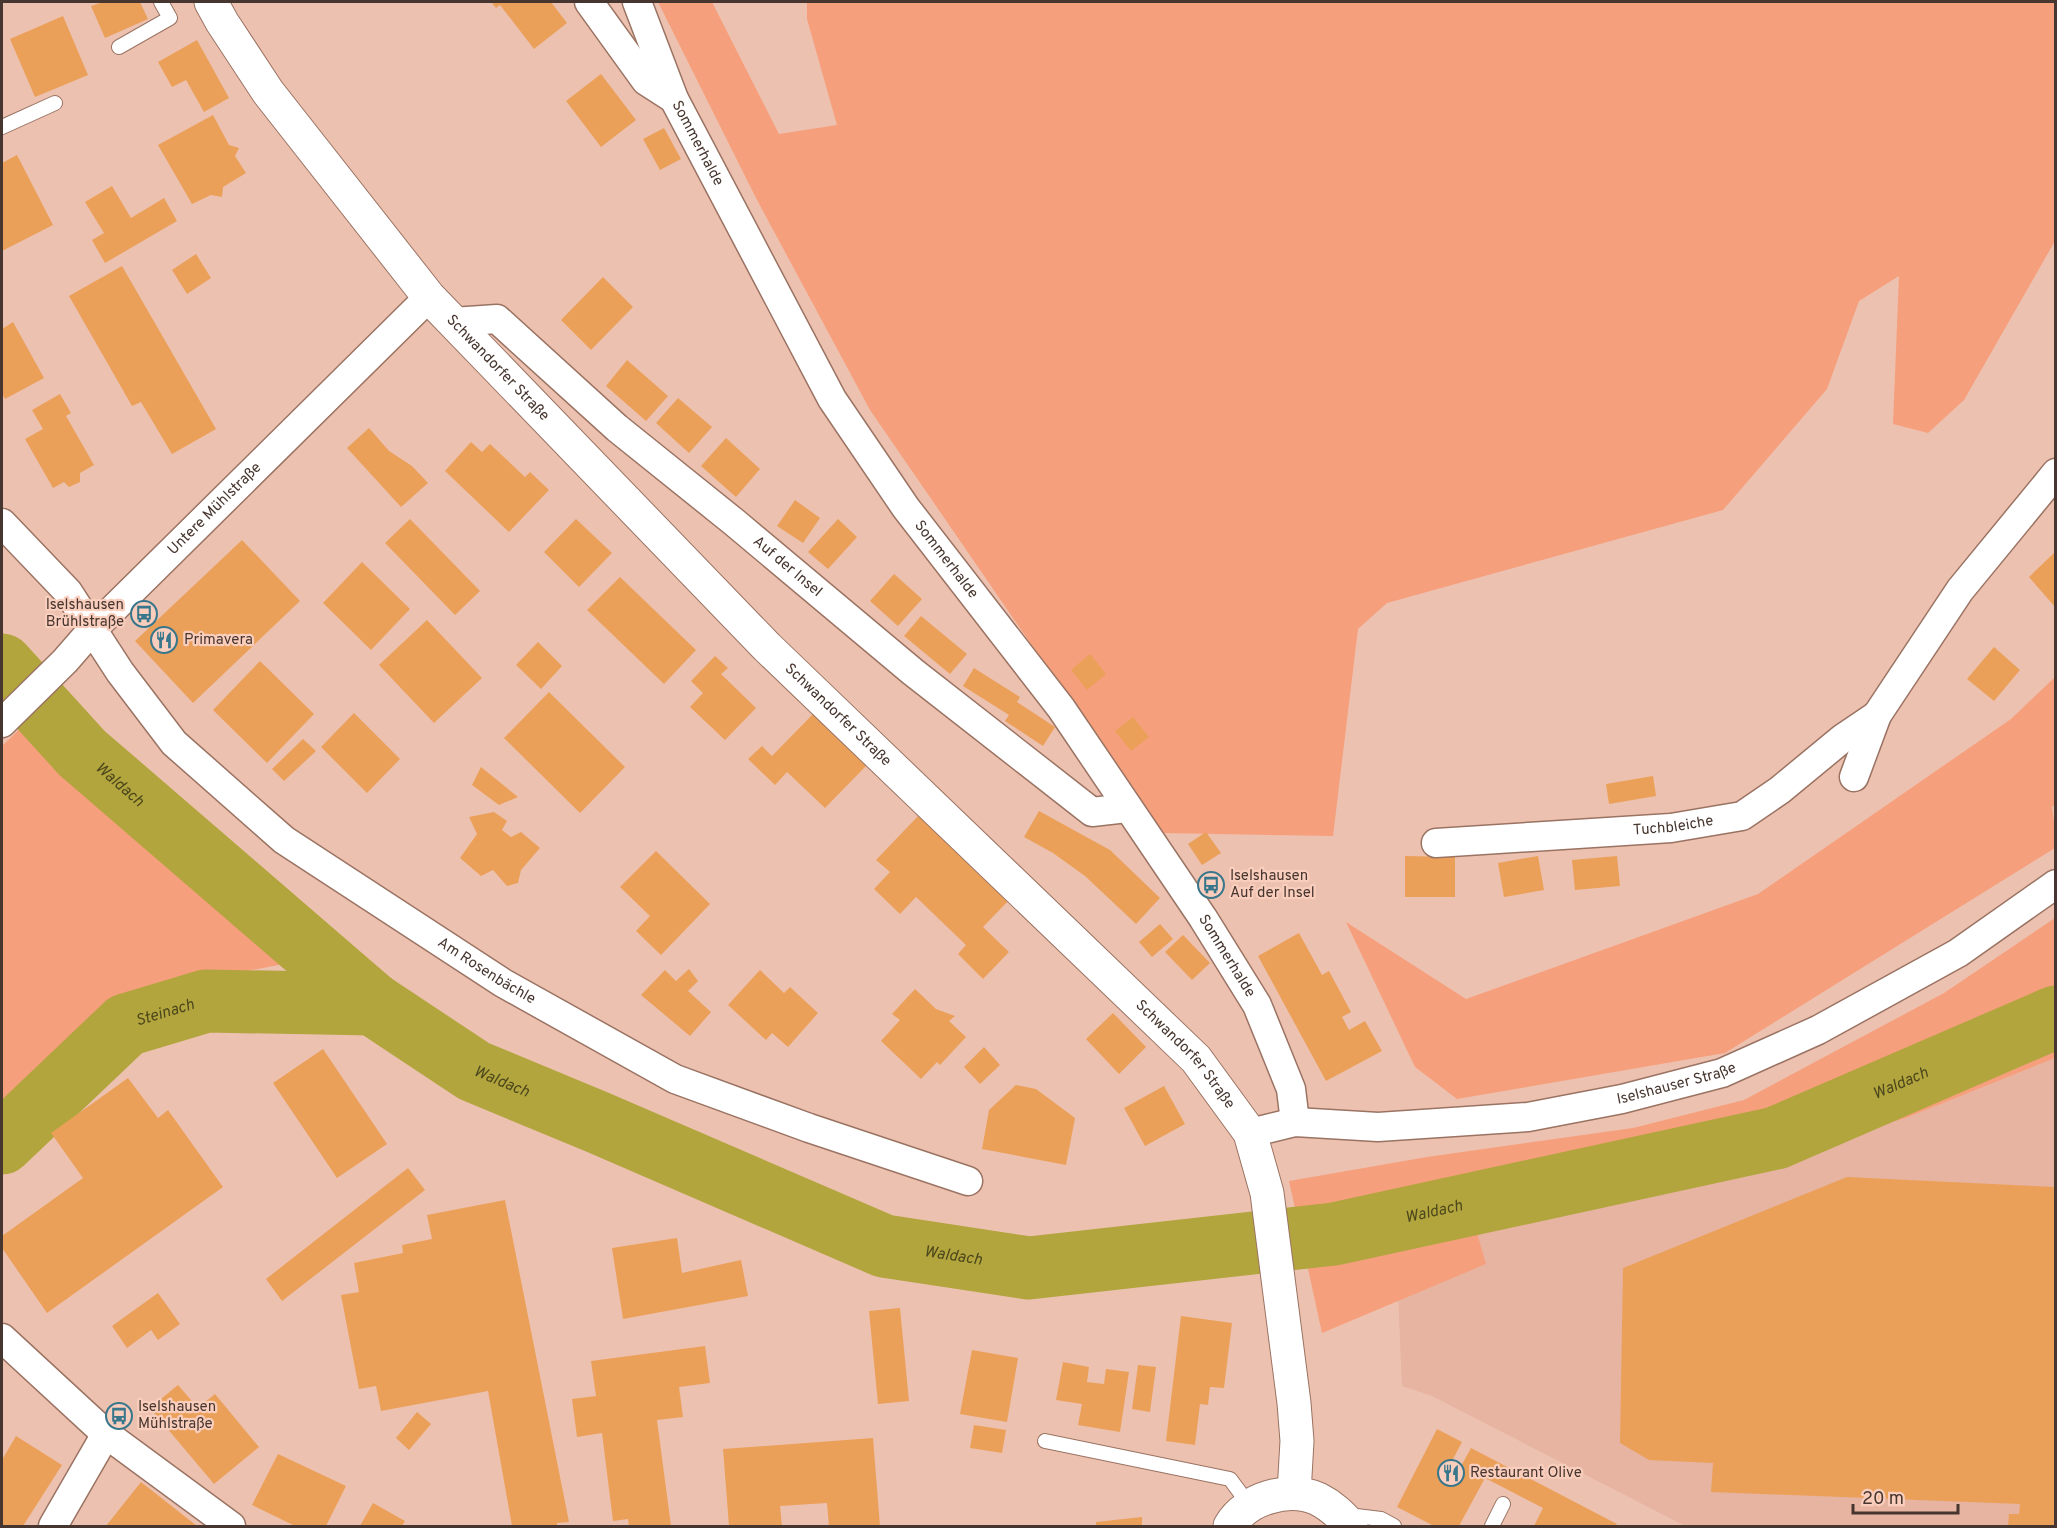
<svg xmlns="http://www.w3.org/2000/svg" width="2057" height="1528" viewBox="0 0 2057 1528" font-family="Overpass,sans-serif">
<rect width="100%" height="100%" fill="#edc1b0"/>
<path fill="#e7b4a1" d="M2055,1058v468h-370l-253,-130 -30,-10 -4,-91 88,-31 -10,-31 308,-80 122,-35z"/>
<g fill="#f69f7c">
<path d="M658,2h54l67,132 58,-9 -30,-106v-17h1248v239l-91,159 -36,33 -35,-9 6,-148 -40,25 -32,88 -104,121 -336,93 -29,26 -25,207 -172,-3 -291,-423 -114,-212z"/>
<path d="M2055,677l1,127 -4,3 3,22v19l-330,205 -268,46 -42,-32 -69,-145 120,77 292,-105 253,-175z"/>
<path d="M26,723l288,235 -200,39 -112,109v-360z"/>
<path d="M2055,918v140l-149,60 -122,35 -307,80 9,31 -164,69 -33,-152 138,-24 206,-29 111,-28 200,-107z"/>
</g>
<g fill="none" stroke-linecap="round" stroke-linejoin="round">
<g stroke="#b2a53d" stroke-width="63">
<path id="s1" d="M2,665l80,88 291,251 101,67 123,51 287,124 145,22 305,-34 442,-96 280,-121"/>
<path id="s2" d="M2,1143l124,-118 80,-24 167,3"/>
</g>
</g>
<g fill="#eba059">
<path d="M103,2h37l8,17 -43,19 -14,-32z"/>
<path d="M491,2h60l16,21 -33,26 -34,-44 -4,3z"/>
<path d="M63,16l25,59 -53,22 -25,-58z"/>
<path d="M197,40l32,58 -25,14 -18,-32 -14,7 -14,-25z"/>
<path d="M601,74l35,46 -35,27 -35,-46z"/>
<path d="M213,115l16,30 10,3 -4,8 11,17 -23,14 -1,10 -11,-2 -19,9 -34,-59z"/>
<path d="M664,128l17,31 -21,11 -17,-31z"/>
<path d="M17,155l36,70 -51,26v-88z"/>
<path d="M112,186l19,32 33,-20 13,23 -72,42 -13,-23 12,-7 -19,-31z"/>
<path d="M196,254l15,24 -24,16 -15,-24z"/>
<path d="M122,266l94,163 -44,25 -31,-52 -9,4 -63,-110z"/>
<path d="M603,277l30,30 -42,43 -30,-30z"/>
<path d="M13,322l31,56 -39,21 -3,-6v-64z"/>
<path d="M627,360l41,36 -22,25 -40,-35z"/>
<path d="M60,394l11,19 -5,3 28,49 -14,8v9l-11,5 -5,-5 -11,6 -28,-49 18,-10 -11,-19z"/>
<path d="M678,398l34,29 -23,26 -33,-30z"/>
<path d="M369,428l20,23 23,15 16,17 -27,24 -54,-59z"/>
<path d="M726,438l34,31 -24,28 -35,-31z"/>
<path d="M471,442l11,10 8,-8 35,33 5,-5 19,18 -40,42 -64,-61z"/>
<path d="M795,500l25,18 -17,25 -26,-17z"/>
<path d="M410,519l70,72 -25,24 -70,-72z"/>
<path d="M576,519l36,34 -33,34 -35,-35z"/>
<path d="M838,519l19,18 -29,32 -20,-17z"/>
<path d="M242,540l58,61 -107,102 -58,-62z"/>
<path d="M2055,552v55l-26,-30z"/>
<path d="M362,562l48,47 -39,41 -48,-47z"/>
<path d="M894,574l28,25 -24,27 -28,-25z"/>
<path d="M620,577l76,73 -32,34 -77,-74z"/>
<path d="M921,616l46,38 -17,20 -46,-38z"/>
<path d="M427,620l55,58 -48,45 -55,-58z"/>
<path d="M538,642l24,24 -21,23 -25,-24z"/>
<path d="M1994,647l26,23 -26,31 -27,-22z"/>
<path d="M1090,654l16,20 -19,16 -16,-20z"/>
<path d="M715,656l13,12 -7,6 35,34 -31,32 -35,-33 13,-14 -12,-12z"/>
<path d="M260,661l54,53 -47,49 -54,-53z"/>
<path d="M974,668l46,29 -3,5 38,25 -12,19 -38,-25 4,-6 -46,-29z"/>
<path d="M549,692l76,75 -45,46 -76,-75z"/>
<path d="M354,713l46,46 -33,34 -46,-46z"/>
<path d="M813,714l53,52 -41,42 -38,-36 -12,13 -27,-26 14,-13 10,10z"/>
<path d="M1133,717l16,20 -18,14 -16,-20z"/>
<path d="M303,739l13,12 -32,30 -12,-12z"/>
<path d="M481,767l37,30 -19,8 -27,-20z"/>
<path d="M1653,776l3,20 -47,8 -3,-20z"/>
<path d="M1039,811l71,39 50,48 -24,26 -51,-48 -32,-23 -29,-16z"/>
<path d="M494,812l13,9 -5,9 9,7 10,-5 19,16 -19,22 -3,13 -11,3 -14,-16 -12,6 -21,-18 17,-24 -8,-17z"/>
<path d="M921,813l89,86 -27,28 26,25 -26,27 -25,-25 8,-9 -50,-48 -16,17 -26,-25 16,-17 -14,-12z"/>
<path d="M1206,832l15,21 -19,12 -14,-21z"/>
<path d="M656,851l54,53 -49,51 -25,-24 14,-15 -30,-29z"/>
<path d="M1405,856l50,1v40h-50z"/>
<path d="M1538,856l6,34 -40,7 -6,-34z"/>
<path d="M1617,856l3,30 -45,4 -3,-30z"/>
<path d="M1160,924l13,15 -21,18 -13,-15z"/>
<path d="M1299,933l23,42 7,-4 22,41 -9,5 7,13 16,-9 17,30 -56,30 -68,-125z"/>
<path d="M1183,935l27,28 -18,17 -27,-28z"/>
<path d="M689,969l9,12 -10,10 23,21 -21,24 -49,-41 24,-25 11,11z"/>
<path d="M760,970l24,23 6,-6 28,26 -30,34 -16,-14 -6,7 -38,-35z"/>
<path d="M915,989l21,20 19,7 -6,5 17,16 -26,28 -3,-3 -16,17 -40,-38 19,-21 -8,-6z"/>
<path d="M1113,1013l33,34 -27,27 -33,-35z"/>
<path d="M984,1047l16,18 -20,19 -16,-17z"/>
<path d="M323,1049l64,95 -50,34 -64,-95z"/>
<path d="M128,1078l30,40 10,-8 55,77 -176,126 -45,-65v-12l81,-58 -32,-45z"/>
<path d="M1016,1085l20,4 39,29 -9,47 -84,-16 7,-39z"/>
<path d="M1164,1086l21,38 -40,22 -21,-38z"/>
<path d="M408,1168l17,22 -143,111 -16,-22z"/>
<path d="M1847,1177l208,10v339h-47l1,-12h10l1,-10 -309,-12 2,-29 -64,-3 -29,-17 3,-175z"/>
<path d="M505,1200l64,322 -12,1v3h-45l-24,-135 -107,20 -5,-25 -17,3 -18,-94 18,-3 -5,-29 49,-10 -1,-8 30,-6 -5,-24z"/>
<path d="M677,1238l5,35 59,-13 7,36 -125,23 -11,-71z"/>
<path d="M158,1293l22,31 -22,16 -7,-10 -24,18 -15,-22z"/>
<path d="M900,1308l9,93 -31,3 -9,-93z"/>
<path d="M1181,1316l51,7 -8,65 -14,-1 -2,18 -8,-1 -5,41 -29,-4z"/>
<path d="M705,1346l5,37 -31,4 4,30 -26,3 14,106h-42l-1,-7 -15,2 -11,-88 -25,4 -5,-38 24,-3 -5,-35z"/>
<path d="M972,1350l46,8 -11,64 -47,-8z"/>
<path d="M1063,1362l26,5 -2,15 17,2 2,-15 23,3 -9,60 -42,-7 4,-21 -26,-4z"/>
<path d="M1138,1365l18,2 -6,45 -18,-3z"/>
<path d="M178,1385l20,23 17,-14 44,53 -45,37 -64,-76z"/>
<path d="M417,1412l14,12 -22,26 -13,-12z"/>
<path d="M974,1425l32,5 -4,23 -32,-5z"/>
<path d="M1437,1429l25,13 -11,21 9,5 11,-20 146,76 -2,2h-81l9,-18 -58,-30 -26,48h-25l-37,-19z"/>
<path d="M16,1436l46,29 -39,61h-21v-66z"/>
<path d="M873,1438l7,88h-51l-2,-23 -47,3 2,20h-53l-6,-77z"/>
<path d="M278,1454l68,32 -20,40h-31l-43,-21z"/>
<path d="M141,1482l56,44h-91z"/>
<path d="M373,1503l32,18 -3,5h-42z"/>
<path d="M1142,1517v9h-46v-4z"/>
</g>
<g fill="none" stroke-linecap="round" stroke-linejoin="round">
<defs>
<g id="service">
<path d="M119,47l51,-29 -9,-16"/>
<path d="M2,127l53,-24"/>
<path d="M1045,1441l185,38 20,27"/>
<path d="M1348,1515l33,4 13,7"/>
<path d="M1492,1526l11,-22"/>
</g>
<g id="minor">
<path d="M589,2l57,79 28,18"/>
<path id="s3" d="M637,2l37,97 158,300 74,109 155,200 142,210 54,87 34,84 4,33"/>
<path id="s4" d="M453,322l44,-3 120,109 117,94 179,150 179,140 35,-4"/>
<path id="s5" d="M2,523l66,69 52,80 54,71 110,97 219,143 172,96 134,49 159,53"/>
<path id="s6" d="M2,723l63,-62 27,-31 337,-333"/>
<path d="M1854,777l23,-62 83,-125 96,-117"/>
<path id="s7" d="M1436,843l235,-15 71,-12 38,-26 63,-52 34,-23"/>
<path id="s8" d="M1250,1133l45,-11 83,5 150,-10 94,-18 100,-26 96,-43 140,-77 98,-69"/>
<path d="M2,1338l104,96 125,92"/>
<path d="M53,1526l53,-92"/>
</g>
<g id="secondary">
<path id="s9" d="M211,2l11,20 46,70 161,205 338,350 429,412 54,74 17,60 27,210 3,38 -3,52"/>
</g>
<path id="primary" d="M1230,1526c16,-28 59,-40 88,-27 14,7 23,16 33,27"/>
</defs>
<use href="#service" stroke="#9a7363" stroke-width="16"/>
<use href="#minor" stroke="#9a7363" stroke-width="31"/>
<use href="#secondary" stroke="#9a7363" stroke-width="35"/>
<use href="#primary" stroke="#9a7363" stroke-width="35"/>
<use href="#service" stroke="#fff" stroke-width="14"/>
<use href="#minor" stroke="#fff" stroke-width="28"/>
<use href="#secondary" stroke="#fff" stroke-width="33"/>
<use href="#primary" stroke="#fff" stroke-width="33"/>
</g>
<defs>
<symbol id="bus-ring" viewBox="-11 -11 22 22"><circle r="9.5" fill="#facebd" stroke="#37768b" stroke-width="1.5"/><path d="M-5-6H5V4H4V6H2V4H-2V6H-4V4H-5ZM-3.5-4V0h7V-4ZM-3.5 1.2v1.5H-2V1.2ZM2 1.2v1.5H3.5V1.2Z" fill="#37768b"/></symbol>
<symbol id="restaurant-ring" viewBox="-11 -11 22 22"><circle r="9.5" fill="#facebd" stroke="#37768b" stroke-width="1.5"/><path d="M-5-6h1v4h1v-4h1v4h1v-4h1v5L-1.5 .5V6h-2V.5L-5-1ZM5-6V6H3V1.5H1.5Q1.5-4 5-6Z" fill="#37768b"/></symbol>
</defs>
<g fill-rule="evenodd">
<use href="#bus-ring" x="129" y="599" width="30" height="30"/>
<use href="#restaurant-ring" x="149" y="625" width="30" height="30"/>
<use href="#bus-ring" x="1196" y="870" width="30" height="30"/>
<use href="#bus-ring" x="104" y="1401" width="30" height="30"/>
<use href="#restaurant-ring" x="1436" y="1458" width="30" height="30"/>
</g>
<g text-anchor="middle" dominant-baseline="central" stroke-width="4.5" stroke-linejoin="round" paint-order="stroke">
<g font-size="15" fill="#47362f" stroke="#facebd">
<text stroke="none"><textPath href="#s3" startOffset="154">Sommerhalde</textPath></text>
<text stroke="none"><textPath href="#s9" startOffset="466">Schwandorfer Straße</textPath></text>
<text stroke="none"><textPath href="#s6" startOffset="302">Untere Mühlstraße</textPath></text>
<text stroke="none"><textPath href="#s3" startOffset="640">Sommerhalde</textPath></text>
<text stroke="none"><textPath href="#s4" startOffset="426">Auf der Insel</textPath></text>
<text stroke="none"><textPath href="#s9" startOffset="952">Schwandorfer Straße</textPath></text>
<text stroke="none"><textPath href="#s7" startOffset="238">Tuchbleiche</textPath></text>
<text stroke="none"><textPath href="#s3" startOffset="1126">Sommerhalde</textPath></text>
<text stroke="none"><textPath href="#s5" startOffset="668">Am Rosenbächle</textPath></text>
<text stroke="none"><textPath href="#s9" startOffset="1438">Schwandorfer Straße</textPath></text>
<text stroke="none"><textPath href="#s8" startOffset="432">Iselshauser Straße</textPath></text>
</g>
<g font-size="15" fill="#47362f" stroke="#facebd" text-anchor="start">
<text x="124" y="605" text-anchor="end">Iselshausen<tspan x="124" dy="17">Brühlstraße</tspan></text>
<text x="184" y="640">Primavera</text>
<text x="1230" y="876">Iselshausen<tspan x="1230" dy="17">Auf der Insel</tspan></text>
<text x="138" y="1407">Iselshausen<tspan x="138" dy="17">Mühlstraße</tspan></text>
<text x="1470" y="1473">Restaurant Olive</text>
</g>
<g font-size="16" font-style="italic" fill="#4c471c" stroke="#facebd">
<text stroke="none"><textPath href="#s1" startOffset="168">Waldach</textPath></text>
<text stroke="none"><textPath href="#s2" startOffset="212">Steinach</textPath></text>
<text stroke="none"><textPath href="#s1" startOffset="654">Waldach</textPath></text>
<text stroke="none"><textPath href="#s1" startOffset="2112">Waldach</textPath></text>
<text stroke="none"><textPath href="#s1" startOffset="1626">Waldach</textPath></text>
<text stroke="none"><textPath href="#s1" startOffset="1140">Waldach</textPath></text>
</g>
</g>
<rect width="2057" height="1528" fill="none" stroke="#47362f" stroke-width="6"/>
<path d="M1853 1504v9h105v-9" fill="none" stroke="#47362f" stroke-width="3"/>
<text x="1862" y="1504" font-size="18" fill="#47362f" stroke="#facebd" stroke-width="4.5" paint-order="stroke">20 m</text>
</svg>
